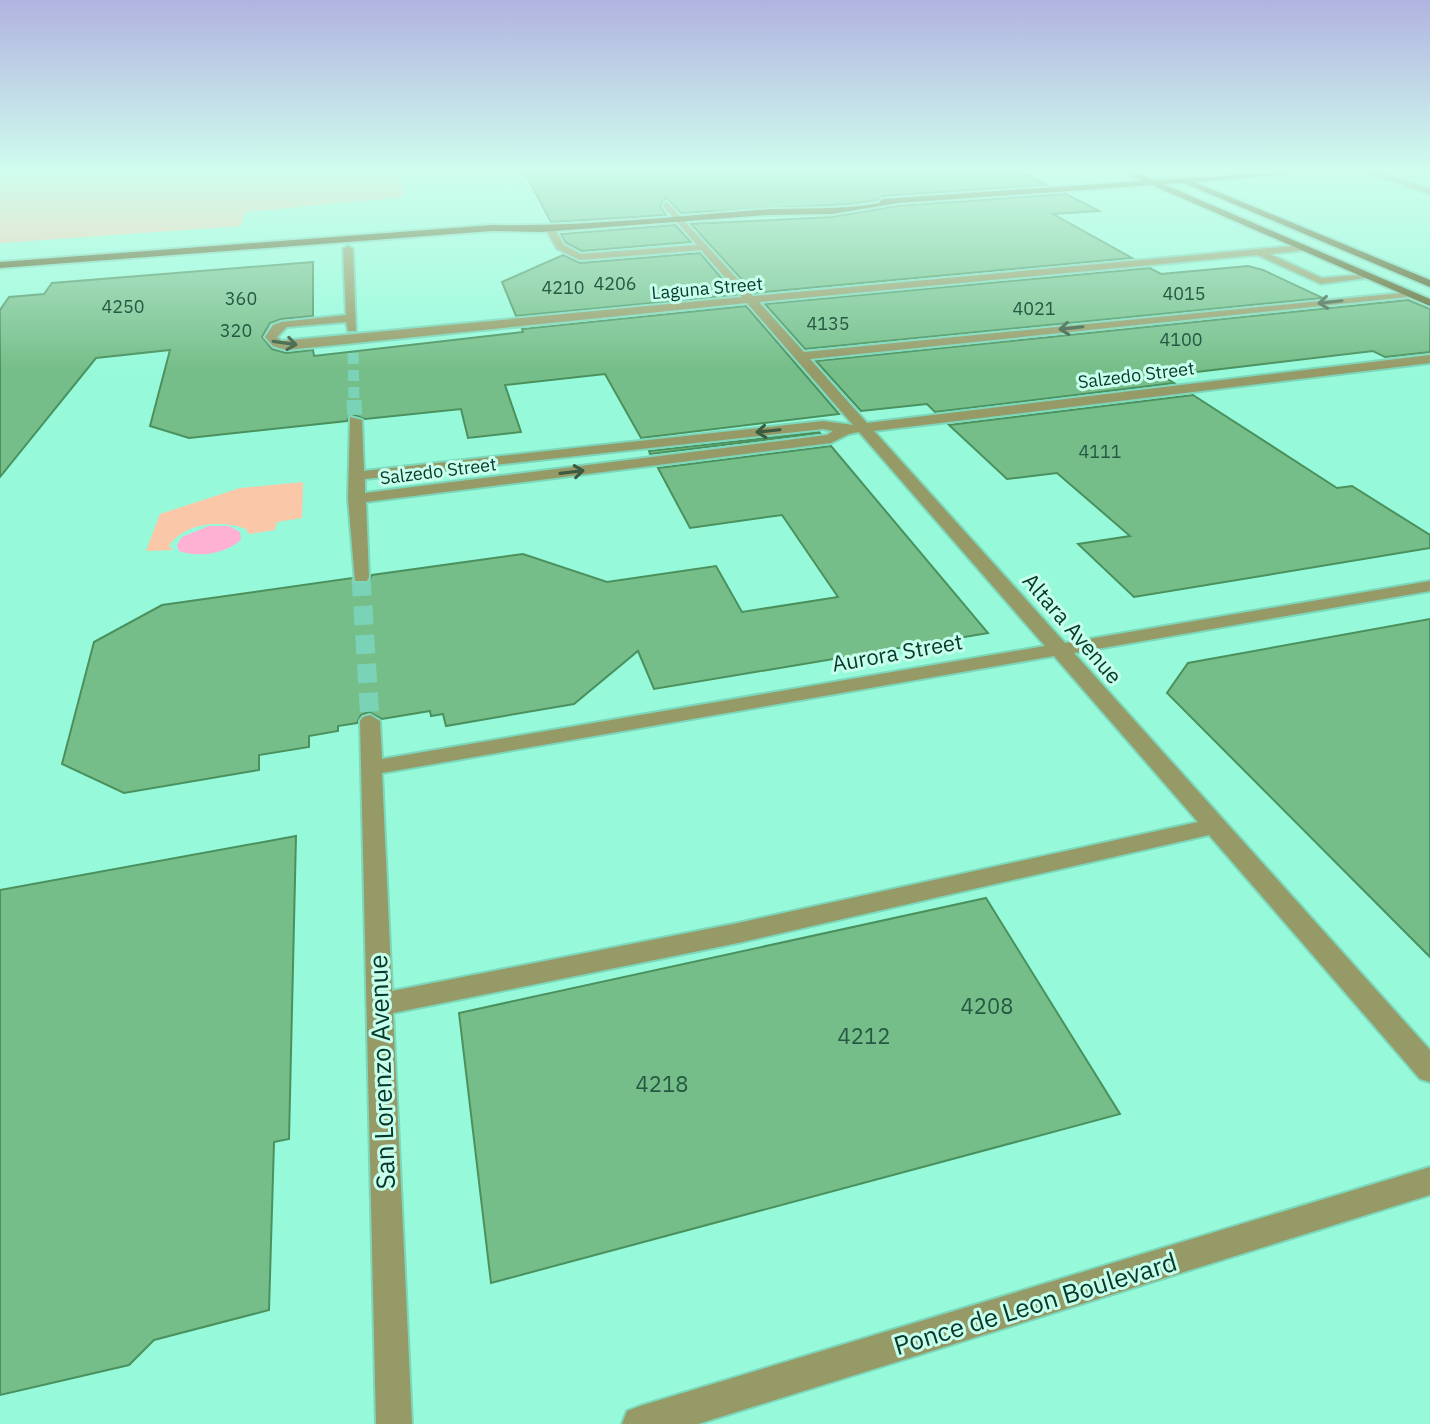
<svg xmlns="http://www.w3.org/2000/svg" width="1430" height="1424" viewBox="0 0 1430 1424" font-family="'IBM Plex Sans',sans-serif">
<rect width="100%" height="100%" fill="#96fada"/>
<g fill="#fbc7a9">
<path d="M0,171h366l-43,5 75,-4 6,25 -159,15 -4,14 -241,17z"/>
<path d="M303,482l-1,36 -25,4 -2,8 -26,4 -3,-5c-24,-9 -61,-7 -77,17l4,4 -27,1 14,-37 80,-26z"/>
</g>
<path fill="#feb1d3" d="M209,526h20l11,6 1,8c-17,14 -42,18 -62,11l-2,-6 5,-8z"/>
<g fill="#76be89" stroke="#4a915e" stroke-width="2">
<path d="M524,171h495l28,14 -165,11 -5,4 -29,4 -167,9 -15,-15 -6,8 6,9 -115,7z"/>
<path d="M1066,194l33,17 -46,3 79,44 -378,35 -63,-69 141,-7 66,-11z"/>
<path d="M675,225l16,17 -109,9 -16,-8 -5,-9z"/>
<path d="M700,253l36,42 -220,21 -14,-34 61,-27 17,8z"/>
<path d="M313,262v54l-32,3 -11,4 -8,14 10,12 14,4 27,-3 1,6 209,-24 -1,-3 224,-23 93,108 -198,24 -36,-64 -100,11 16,47 -53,6 -7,-29 -96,10 -14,-5 -4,7 -158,17 -39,-12 20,-76 -74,8 -96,119v-167l9,-13 35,-3 8,-11z"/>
<path d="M1248,266l15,4 60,28 -518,51 -40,-45 385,-36 11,6z"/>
<path d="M1408,300l22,9v43l-45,5 -12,-6 -210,25 11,7 -239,29 -8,-8 -66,7 -45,-50z"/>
<path d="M1193,395l144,93 15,-2 78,49v13l-296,49 -56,-53 52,-8 -73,-63 -50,6 -58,-54z"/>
<path d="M820,433l-170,21 -1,-3 170,-19z"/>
<path d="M831,446l157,187 -334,56 -16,-38 -64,53 -128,22 -3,-12 -12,2 -1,-5 -48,8 -13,-7 -8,3 -4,8 -19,3v5l-29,5v11l-50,8v15l-135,23 -62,-29 32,-122 68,-37 190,-27 3,6h12l5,-9 151,-21 84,28 109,-16 26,46 96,-15 -56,-82 -92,13 -32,-60z"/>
<path d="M1430,619v338l-263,-264 21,-30z"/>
<path d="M296,836l-7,303 -15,3 -5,168 -115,30 -25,25 -129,30v-505z"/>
<path d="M986,898l134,216 -629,169 -32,-270z"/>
</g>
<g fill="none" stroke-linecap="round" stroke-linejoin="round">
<path stroke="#7ad3b7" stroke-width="11" stroke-dasharray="11 6" stroke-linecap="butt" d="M353,353l1,49"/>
<path stroke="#7ad3b7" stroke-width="15" stroke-dasharray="15 7" stroke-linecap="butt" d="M354,400l1,20"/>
<path stroke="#7ad3b7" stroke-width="19" stroke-dasharray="19 10" stroke-linecap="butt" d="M361,577l9,144"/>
<defs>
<g id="minor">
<path d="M1362,171h11l57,18v5z"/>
<path d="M666,201l87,95 550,-51 3,5 -36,4 52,24 47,-4 5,3 -53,7 -64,-29 -498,47 45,50 607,-60 1,2 -5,3 -597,62 57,64 563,-68v8l-556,68 191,212 365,-62v10l-356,62 356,397v32l-10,-3 -211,-244 -471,108 -345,70 19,411h-36l-16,-703 3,-4 7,-2 10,6 2,38 663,-113 -186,-214 -10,2 -18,9 -465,59 3,75 -2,4h-12l-7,-82 2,-82 12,3 2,51 459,-50 30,4 -106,-122 -461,47 -13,-4 -8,-9 8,-12 8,-3 65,-7 -3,-66 5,-3 5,3 3,82h-8l-2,-9 -59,5 -10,10 4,4 461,-44 -41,-47 -121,10 -23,-11 -12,-21 8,-2 11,19 17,9 116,-9 -34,-39zM823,429l10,2 -6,4 -462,58v-14zM1054,656l144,166 -460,101 -346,68 -10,-218z"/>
<path d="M1430,1167v28l-732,229h-76l5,-13 13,-5z"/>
</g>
<path id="major" d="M1122,171h10l22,9 164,-9 -124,11 236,98v7l-246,-104 -21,1 267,115v7l-278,-121 -254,18 -66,11 -65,1 -226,17 -49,-1 -492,37v-6l492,-37c88,2 176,-8 264,-15 41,-3 81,1 123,-7l3,-4 260,-18z"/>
</defs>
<use href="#minor" stroke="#7dd7ba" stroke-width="4"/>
<use href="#major" stroke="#7dd7ba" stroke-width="4"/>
<use href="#minor" fill="#969a66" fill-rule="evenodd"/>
<use href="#major" fill="#575a1f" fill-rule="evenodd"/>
</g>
<defs><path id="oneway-shaft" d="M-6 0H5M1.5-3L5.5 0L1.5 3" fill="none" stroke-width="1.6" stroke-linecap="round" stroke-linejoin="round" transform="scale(2)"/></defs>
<g stroke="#3b5a40">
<use href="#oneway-shaft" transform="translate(1330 302) rotate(174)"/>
<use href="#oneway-shaft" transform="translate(1071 328) rotate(174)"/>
<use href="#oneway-shaft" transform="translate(285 343) rotate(8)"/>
<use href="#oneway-shaft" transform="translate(768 431) rotate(174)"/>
<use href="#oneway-shaft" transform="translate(572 472) rotate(-7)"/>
</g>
<linearGradient id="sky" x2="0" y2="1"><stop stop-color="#b1b3e0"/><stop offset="0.46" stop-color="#d0fdee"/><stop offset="1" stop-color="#d0fdee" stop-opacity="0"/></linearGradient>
<rect width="1430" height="370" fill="url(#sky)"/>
<g text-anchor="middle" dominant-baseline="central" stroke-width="6" stroke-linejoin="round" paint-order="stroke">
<g font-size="18" fill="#255942">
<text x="615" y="283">4206</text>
<text x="563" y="287">4210</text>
<text x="1184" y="293">4015</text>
<text x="241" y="298">360</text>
<text x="123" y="306">4250</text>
<text x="1034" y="308">4021</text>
<text x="828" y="323">4135</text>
<text x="236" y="330">320</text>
<text x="1181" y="339">4100</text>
<text x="1100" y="451">4111</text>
</g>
<g font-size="18" fill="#0a372b" stroke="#c6ffeb">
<text transform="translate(707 288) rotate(-5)">Laguna Street</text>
<text transform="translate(1136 375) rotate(-7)">Salzedo Street</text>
<text transform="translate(438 471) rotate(-7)">Salzedo Street</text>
</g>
<g font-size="22" fill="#0a372b" stroke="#c6ffeb">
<text transform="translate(1073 628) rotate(49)">Altara Avenue</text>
<text transform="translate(897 652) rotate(-10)">Aurora Street</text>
</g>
<g font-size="22" fill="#255942">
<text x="987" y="1005">4208</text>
<text x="864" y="1035">4212</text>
<text x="662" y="1083">4218</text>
</g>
<g font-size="26" fill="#0a372b" stroke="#c6ffeb">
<text transform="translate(381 1072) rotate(-92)">San Lorenzo Avenue</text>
<text transform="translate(1035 1303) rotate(-17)">Ponce de Leon Boulevard</text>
</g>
</g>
</svg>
